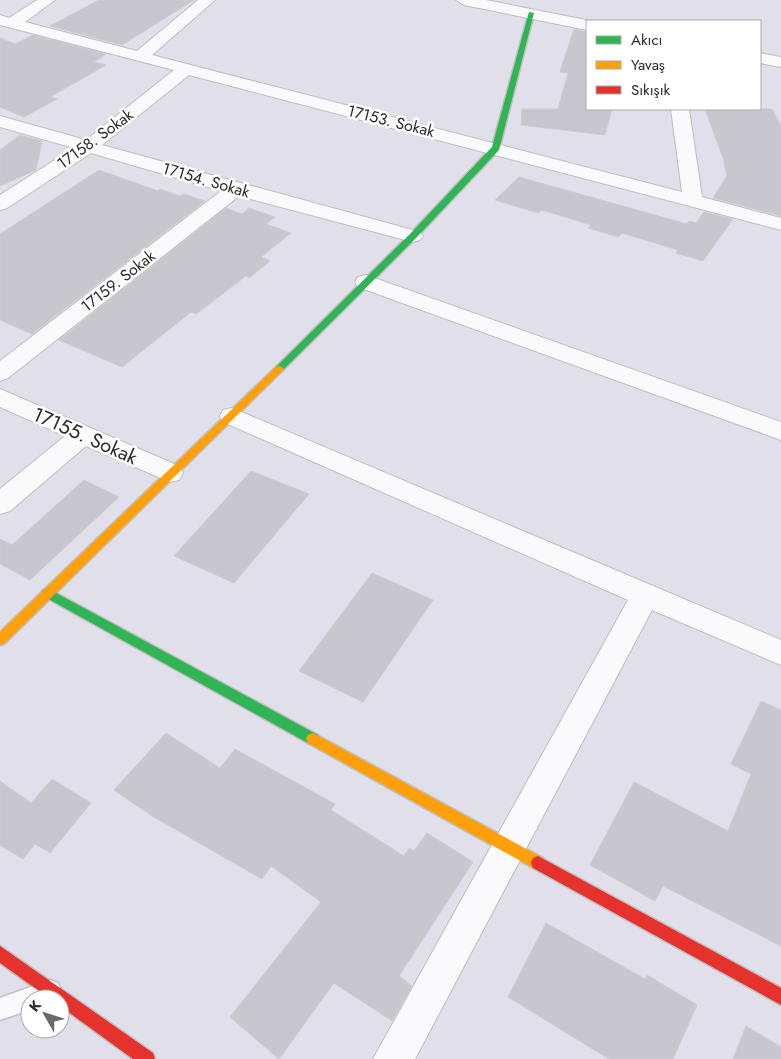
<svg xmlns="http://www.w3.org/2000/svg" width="781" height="1059" viewBox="0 0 781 1059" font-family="Jost,sans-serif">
<rect width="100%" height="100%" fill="#e1dfe9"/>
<g fill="#c8c7cd" stroke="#cdcbd4">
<path d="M99,0h95l-72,45 -72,-19z"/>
<path d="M574,29l13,3v77h25l-7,26 -84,-10 1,-16h36l10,-36 -8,-1z"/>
<path d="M33,35l73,19 -12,8 12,3 -56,32 7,2 -33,18 -24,-10v-69l15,6z"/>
<path d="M705,109h67l9,17v90l-68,-18 14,-22 -4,-18z"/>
<path d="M20,135l22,6 -6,29 -36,16v-36z"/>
<path d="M99,170l59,21 2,-2 20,7 4,-2 21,7 -173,133 -32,-14v-86z"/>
<path d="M519,177l168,47 2,-3 7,2 8,-11 29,7 -30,42 -27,-8 2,-3 -56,-17 -4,4 -30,-9 3,-3 -49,-15 -4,3 -43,-13z"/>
<path d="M226,208l16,6 7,-6 26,9 -9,7 25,9 -30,24 9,4 -21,17 -3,-2 -50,38 -5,-2 -69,55 -63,-27z"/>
<path d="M251,471l58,23 -75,89 -60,-27z"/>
<path d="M84,480l35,17 -89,83 -30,-16v-25l12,6z"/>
<path d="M372,573l61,27 -70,102 -64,-31z"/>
<path d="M761,701l20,9v236l-118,-60 -8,15 -65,-36 44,-83 94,49 23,-57 -20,-10z"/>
<path d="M166,733l54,35 15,-19 100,55 -4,6 73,46 5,-8 5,3 13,-18 46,29 -74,114 13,10 -20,35 -58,-38 -55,76 -49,-42 91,-115 -50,-36 -9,13 -110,-63 -38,-26z"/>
<path d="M52,779l39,24 -41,50 -15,-9 -12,15 -23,-14v-64l31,22z"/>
<path d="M546,923l99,56 2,-4 50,30 -24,54h-64l-101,-62z"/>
<path d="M746,1026l35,21v12h-48z"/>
</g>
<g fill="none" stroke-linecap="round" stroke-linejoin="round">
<defs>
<path id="lane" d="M50,980l8,3 3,8 -3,8h-28v11l-30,10v-22z"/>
<g id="street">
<path d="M37,0h18l-30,22 112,29 61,-51h17l-63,55 530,137 -11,-83h18l13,88 79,21v12l-592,-155 -87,70 318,87 3,4 -3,4 -7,2 -174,-46 -231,182 -8,3v-20l221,-170 -130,-38 -84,55 -7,2v-15l74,-47 -74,-21v-11l86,24 88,-70 -174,-45v-10l9,3z"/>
<path d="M456,0h30l105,21h-4v9l-123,-25z"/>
<path d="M760,53l21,4v10l-21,-4z"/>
<path d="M366,275l415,147v18l-423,-153 -3,-5 3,-5z"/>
<path d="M0,389l179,77 4,7 -4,7 -9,2 -84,-36 -76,65 -10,3v-25l65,-53 -65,-29z"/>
<path d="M232,408l549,232v25l-129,-55 -237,449h-42l255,-459 -405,-178 -3,-6 3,-6z"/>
</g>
<g id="fast">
<path d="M529,12l5,1 -35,137 -83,88 -134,133h-6l-2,-2 2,-2 134,-133 82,-87z"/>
<path d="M47,588l271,147 2,4 -2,4 -5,2 -5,-2 -265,-147 -2,-3 2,-3z"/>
</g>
<g id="slow">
<path d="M279,366l3,1 2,2 -2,2 -278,273 -4,1v-13l276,-265z"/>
<path d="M313,733l230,125 2,5 -2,5 -5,2 -5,-2 -225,-125 -2,-4 2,-4z"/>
</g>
<g id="jam">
<path d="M538,856l243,132v17l-248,-137 -2,-5 2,-5z"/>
<path d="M0,946l153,107 2,6h-22l-73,-53v-7h-10l-50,-36z"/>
</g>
</defs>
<use href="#lane" stroke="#bfbfc0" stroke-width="3"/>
<use href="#street" stroke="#bfbfc0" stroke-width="2"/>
<use href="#fast" stroke="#bfbfc0" stroke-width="3"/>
<use href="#slow" stroke="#bfbfc0" stroke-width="3"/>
<use href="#jam" stroke="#bfbfc0" stroke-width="3"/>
<use href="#lane" fill="#fafafc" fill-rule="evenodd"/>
<use href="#street" fill="#fafafc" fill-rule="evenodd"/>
<use href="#fast" fill="#30b455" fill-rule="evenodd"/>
<use href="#slow" fill="#ff9f0a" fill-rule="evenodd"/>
<use href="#jam" fill="#e5322d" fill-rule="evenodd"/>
</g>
<g text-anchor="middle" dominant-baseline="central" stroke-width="5" stroke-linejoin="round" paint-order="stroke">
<g font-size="16" fill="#2a2a2a" stroke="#fff">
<text transform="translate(391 121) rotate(14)">17153. Sokak</text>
<text transform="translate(95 139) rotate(-36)">17158. Sokak</text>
<text transform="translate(206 180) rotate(16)">17154. Sokak</text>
<text transform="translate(118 281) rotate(-38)">17159. Sokak</text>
</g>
<g font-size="20" fill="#2a2a2a" stroke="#fff">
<text transform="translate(85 436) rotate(24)">17155. Sokak</text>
</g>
</g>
<rect x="586" y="20" width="175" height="90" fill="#ffffff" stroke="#aaaaaa"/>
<rect x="596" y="36" width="25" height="8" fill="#30b455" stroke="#aaaaaa"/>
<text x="631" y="45" font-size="15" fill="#2a2a2a">Akıcı</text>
<rect x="596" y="61" width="25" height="8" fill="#ff9f0a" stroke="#aaaaaa"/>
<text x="631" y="70" font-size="15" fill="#2a2a2a">Yavaş</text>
<rect x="596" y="86" width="25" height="8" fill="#e5322d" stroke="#aaaaaa"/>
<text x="631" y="95" font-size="15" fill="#2a2a2a">Sıkışık</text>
<g transform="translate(45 1014) rotate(309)"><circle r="24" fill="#ffffff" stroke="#aaaaaa"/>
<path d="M0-4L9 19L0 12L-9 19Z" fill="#6a696d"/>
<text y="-8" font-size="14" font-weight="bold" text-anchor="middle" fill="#2a2a2a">K</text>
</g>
</svg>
